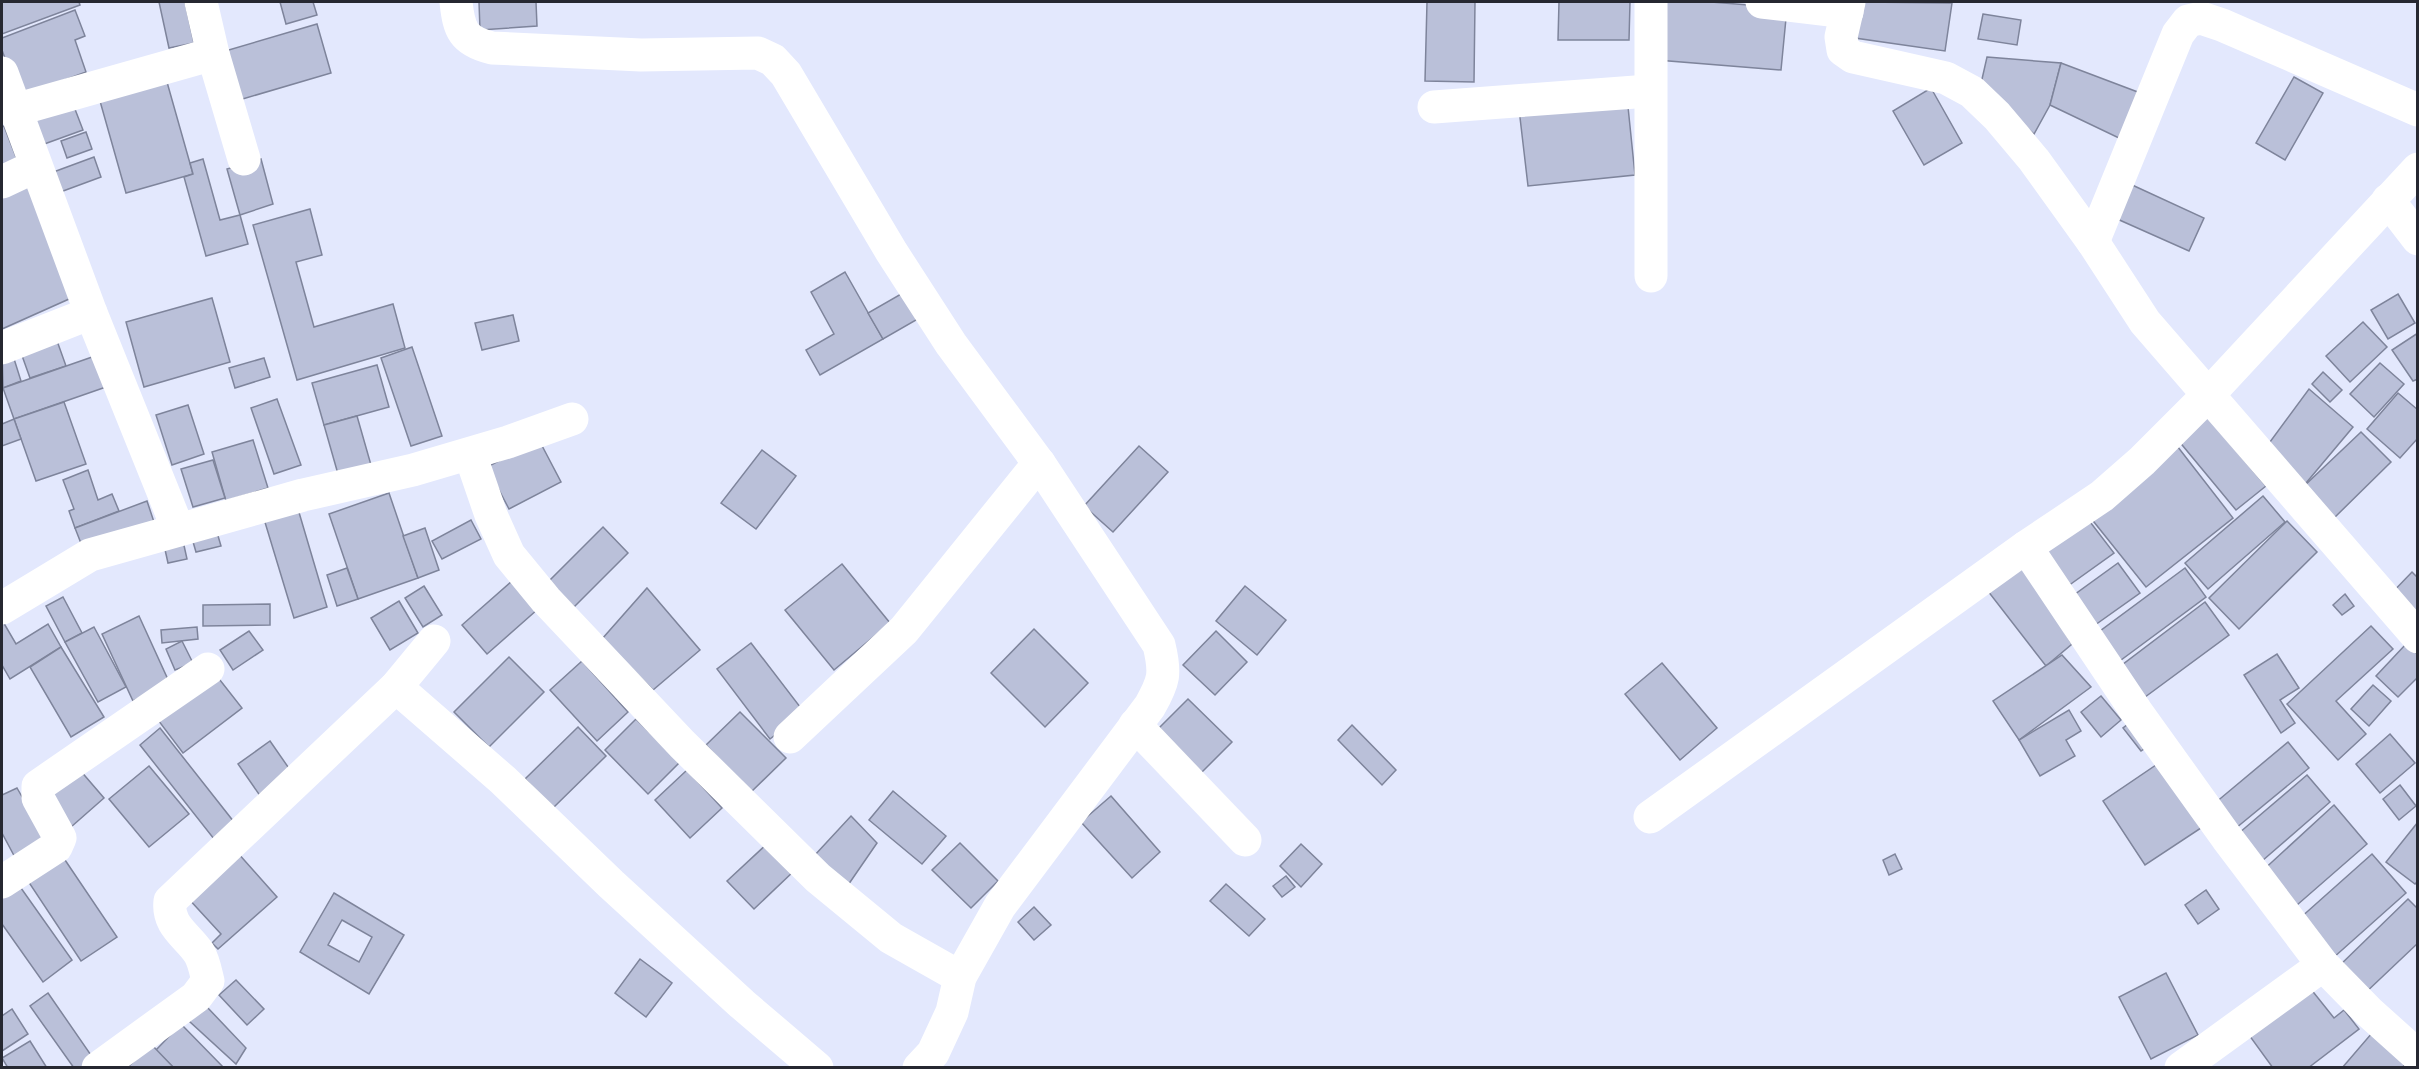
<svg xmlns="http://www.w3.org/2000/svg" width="2419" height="1069" viewBox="0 0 2419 1069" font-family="'Crimson Pro',serif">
<rect width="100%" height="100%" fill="#e3e8fd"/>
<g fill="#bac0d9" stroke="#7e849b" stroke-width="1.5" fill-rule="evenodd">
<path d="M2,2h77l1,3 -78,29z"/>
<path d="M159,2h26l9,41 -25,5z"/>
<path d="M280,2h33l4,13 -31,9z"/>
<path d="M479,2h57l1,24 -57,4z"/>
<path d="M1427,2h48l-1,80 -49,-1z"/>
<path d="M1559,2h71l-1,38h-71z"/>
<path d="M1662,2h49l76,6 -6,62 -124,-10z"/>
<path d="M1861,2l91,1 -7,48 -90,-13z"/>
<path d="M75,10l10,26 -10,4 11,32 -67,25 -17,-47v-12z"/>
<path d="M1983,14l38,6 -4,25 -39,-6z"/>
<path d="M317,24l14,49 -102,30 -14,-49z"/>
<path d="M1987,57l74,6 -11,42 -16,29 -54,-46z"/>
<path d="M2061,63l82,31 -22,45 -71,-34z"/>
<path d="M165,75l28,99 -67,19 -28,-99z"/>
<path d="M2294,77l29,16 -38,67 -29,-17z"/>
<path d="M1931,88l31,55 -38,22 -31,-54z"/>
<path d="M1627,97l8,78 -107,11 -9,-77z"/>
<path d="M73,104l10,26 -47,17 -9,-26z"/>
<path d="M4,126l14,36 -16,6v-41z"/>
<path d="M86,132l6,17 -25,9 -6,-17z"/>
<path d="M94,157l7,20 -46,17 -7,-20z"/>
<path d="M203,159l17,61 20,-5 8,29 -42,12 -22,-79 9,-3 -3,-11z"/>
<path d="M261,159l12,45 -33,11 -13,-46z"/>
<path d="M28,180l50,115 -76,34v-138z"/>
<path d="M2130,184l74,34 -15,33 -74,-33z"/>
<path d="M310,209l12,46 -26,7 18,65 79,-23 12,44 -108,32 -44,-155z"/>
<path d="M845,272l38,67 -63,36 -14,-25 28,-16 -23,-42z"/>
<path d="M908,290l15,26 -40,23 -15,-26z"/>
<path d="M2398,294l17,29 -27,16 -17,-29z"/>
<path d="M212,298l18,64 -86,25 -18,-65z"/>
<path d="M513,315l6,26 -37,9 -7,-27z"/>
<path d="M2363,322l24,25 -37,35 -24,-26z"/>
<path d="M2418,333v46l-5,2 -21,-31z"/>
<path d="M56,338l10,28 -36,12 -10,-28z"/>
<path d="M10,346l11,35 -18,7 -1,-39z"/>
<path d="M412,347l30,89 -31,10 -30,-88z"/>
<path d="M95,356l11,31 -92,32 -11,-31z"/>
<path d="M264,358l6,19 -35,11 -6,-20z"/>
<path d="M2380,363l24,21 -30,33 -24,-23z"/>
<path d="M377,365l12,42 -65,18 -12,-42z"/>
<path d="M2323,372l19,18 -12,12 -18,-18z"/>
<path d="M2309,389l44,38 -52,62 -34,-43z"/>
<path d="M2398,393l20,17v28l-18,20 -33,-29z"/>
<path d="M277,399l24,66 -27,9 -23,-66z"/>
<path d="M64,402l22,62 -50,17 -22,-62z"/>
<path d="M188,405l16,49 -32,11 -16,-50z"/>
<path d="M2206,415l60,71 -30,24 -58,-70z"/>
<path d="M357,416l14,49 -33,9 -14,-49z"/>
<path d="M14,419l7,20 -19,7v-22z"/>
<path d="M2361,432l30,30 -59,58 -31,-31z"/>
<path d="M253,440l15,48 -42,13 -14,-49z"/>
<path d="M539,440l22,42 -52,27 -22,-42z"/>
<path d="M2174,442l59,76 -87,69 -60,-75z"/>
<path d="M1139,446l29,26 -55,60 -29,-26z"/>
<path d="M762,450l34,26 -40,53 -35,-26z"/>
<path d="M213,460l12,38 -32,9 -12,-38z"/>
<path d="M88,470l10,30 14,-6 7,17 -44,17 -6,-17 5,-2 -11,-29z"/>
<path d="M389,493l29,85 -60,21 -29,-85z"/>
<path d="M2263,496l22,26 -77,67 -23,-26z"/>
<path d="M147,501l8,24 -71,26 -9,-23z"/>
<path d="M298,509l29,98 -33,11 -30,-99z"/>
<path d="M2084,514l30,39 -53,38 -31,-45z"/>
<path d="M471,520l10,19 -39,20 -10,-18z"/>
<path d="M2287,521l30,31 -78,77 -30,-31z"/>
<path d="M603,527l25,26 -54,54 -26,-25z"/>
<path d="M425,528l14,42 -21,8 -15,-42z"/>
<path d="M216,529l5,17 -25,6 -5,-17z"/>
<path d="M183,541l4,18 -19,4 -4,-18z"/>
<path d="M2023,563l49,81 -26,22 -62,-80z"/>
<path d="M2118,563l22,30 -52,37 -21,-30z"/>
<path d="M842,564l48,59 -56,47 -49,-60z"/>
<path d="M347,568l11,31 -21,7 -10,-31z"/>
<path d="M2185,568l21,29 -89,66 -21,-29z"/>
<path d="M2412,572l6,6v51l-31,-31z"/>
<path d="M512,581l26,28 -51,45 -25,-29z"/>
<path d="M424,586l18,29 -19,12 -18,-29z"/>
<path d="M1245,586l41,34 -29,35 -41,-34z"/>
<path d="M647,588l53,62 -47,40 -51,-51z"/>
<path d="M2345,594l9,12 -12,9 -9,-10z"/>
<path d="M63,597l19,36 -17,9 -19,-36z"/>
<path d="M399,601l19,32 -28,17 -19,-32z"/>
<path d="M2205,602l24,33 -88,65 -23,-32z"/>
<path d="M270,604v21l-67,1v-21z"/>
<path d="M139,616l31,68 -37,17 -31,-67z"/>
<path d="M2,620l14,24 32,-20 13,23 -51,32 -8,-14z"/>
<path d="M2371,626l22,23 -57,52 30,33 -28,26 -51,-56z"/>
<path d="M94,627l32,60 -28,15 -33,-60z"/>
<path d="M197,627l1,12 -36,4 -1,-13z"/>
<path d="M1034,629l54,54 -43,44 -54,-54z"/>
<path d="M249,631l14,19 -30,20 -13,-20z"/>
<path d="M1216,631l31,31 -32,33 -32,-30z"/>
<path d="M182,641l11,22 -18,7 -9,-21z"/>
<path d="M751,643l53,69 -34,27 -53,-70z"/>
<path d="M2406,644l12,11v22l-20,20 -22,-21z"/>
<path d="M61,647l43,70 -33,20 -41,-70z"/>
<path d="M2277,654l22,34 -19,12 15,23 -14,10 -37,-58z"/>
<path d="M2062,655l29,32 -72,53 -26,-39z"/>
<path d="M509,657l35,35 -55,55 -35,-35z"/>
<path d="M582,661l46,51 -31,29 -47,-51z"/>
<path d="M1662,663l55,65 -37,32 -55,-66z"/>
<path d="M216,675l26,33 -59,45 -25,-33z"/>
<path d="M2373,685l18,16 -22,25 -18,-17z"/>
<path d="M2101,696l20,24 -20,17 -20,-25z"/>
<path d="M1188,699l44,43 -32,32 -43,-44z"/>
<path d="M2069,710l12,21 -15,9 9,16 -35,20 -21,-36z"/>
<path d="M740,712l46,46 -36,35 -44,-48z"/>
<path d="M2136,718l18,24 -13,9 -18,-23z"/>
<path d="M636,719l44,43 -32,32 -43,-44z"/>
<path d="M1352,725l44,45 -14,15 -44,-45z"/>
<path d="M578,727l28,29 -53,52 -28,-29z"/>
<path d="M160,728l74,94 -20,17 -74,-94z"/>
<path d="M2390,734l25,29 -35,30 -24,-29z"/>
<path d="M270,741l25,36 -32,23 -25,-36z"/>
<path d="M2288,742l21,26 -73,60 -21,-25z"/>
<path d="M73,762l31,36 -33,29 -31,-36z"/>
<path d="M2159,763l42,65 -56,37 -42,-64z"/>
<path d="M149,766l40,48 -40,33 -40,-48z"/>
<path d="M687,770l35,38 -32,30 -35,-38z"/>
<path d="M2307,775l23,27 -68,59 -23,-28z"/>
<path d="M2400,785l16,21 -17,14 -16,-21z"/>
<path d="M17,788l32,56 -31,19 -16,-30v-38z"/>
<path d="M893,791l53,45 -24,28 -53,-44z"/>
<path d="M1111,796l49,56 -28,26 -51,-56z"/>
<path d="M2334,805l33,39 -78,68 -29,-39z"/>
<path d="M851,816l26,27 -31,45 -32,-32z"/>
<path d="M2418,822v59l-3,3 -29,-22z"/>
<path d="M769,842l26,28 -41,39 -27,-28z"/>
<path d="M960,843l38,38 -27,27 -39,-38z"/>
<path d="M1301,844l21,20 -21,23 -21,-21z"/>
<path d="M237,852l40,45 -59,52 -6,-6 9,-9 -34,-37z"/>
<path d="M1895,854l7,15 -13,6 -6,-15z"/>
<path d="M2372,854l34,39 -73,65 -34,-39z"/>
<path d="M63,857l54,80 -36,24 -53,-80z"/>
<path d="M1286,876l9,11 -13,10 -9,-11z"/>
<path d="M16,881l56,79 -29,22 -41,-58v-33z"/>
<path d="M1226,884l39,35 -16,17 -39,-35z"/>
<path d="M2206,890l13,19 -21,15 -13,-19z"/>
<path d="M334,893l70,42 -35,59 -69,-42zM342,920l30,17 -13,25 -31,-17z"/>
<path d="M2408,899l10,10v34l-56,53 -26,-27z"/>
<path d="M1034,907l17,18 -17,15 -16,-18z"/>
<path d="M640,959l32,24 -26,34 -31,-24z"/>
<path d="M2166,973l32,62 -47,24 -32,-62z"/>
<path d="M236,980l28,29 -17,16 -28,-30z"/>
<path d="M2310,988l24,30 10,-8 15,19 -51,39h-35l-24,-33z"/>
<path d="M48,993l45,65 -13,10h-6l-44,-62z"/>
<path d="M207,1007l39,41 -10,16 -47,-43z"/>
<path d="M12,1009l16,25 -26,17v-35z"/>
<path d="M181,1024l43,44h-50l-18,-18z"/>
<path d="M2372,1033l34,30 -4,5h-60z"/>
<path d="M30,1041l17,27h-39l-6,-10z"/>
<path d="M151,1044l23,24h-47z"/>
</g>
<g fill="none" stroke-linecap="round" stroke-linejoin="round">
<g stroke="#fff" stroke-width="33">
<path d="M201,2l12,52 31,105"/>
<path d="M456,2c3,28 7,39 36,46l149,7 117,-2 15,7 13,14 105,177 60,93 90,122 118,179c7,29 5,36 -9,61l-150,200 -40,71 -8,35 -19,41 -14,15"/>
<path d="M1651,2v274"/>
<path d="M1762,2l85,10"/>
<path d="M1849,2l-8,35 2,13 10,7 93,21 26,14 25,24 37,44 59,82 52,80 273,315"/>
<path d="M2,73l89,240 87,216"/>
<path d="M1434,107l215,-16"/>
<path d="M15,110l198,-56"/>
<path d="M2,182l34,-16"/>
<path d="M2388,200l30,39"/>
<path d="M2093,242l85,-208 10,-13 13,-3 21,7 196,85"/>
<path d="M2,348l89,-35"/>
<path d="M470,454l21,61 18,40 37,45 136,144 136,134 73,60 69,39"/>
<path d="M2026,547l110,164 91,127 96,127 46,47 49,44"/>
<path d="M2,608l88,-53 213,-60 110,-25 95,-28 64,-23"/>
<path d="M396,687l107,93 108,104 131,120 75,64"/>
<path d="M1135,725l110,115"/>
<path d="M790,737l114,-107 135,-167"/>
<path d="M1650,817l376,-270 76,-51 40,-35 67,-67 209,-225"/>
<path d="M2,882l54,-35 4,-9 -22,-40v-12l170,-117"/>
<path d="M98,1068l98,-71 12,-16c-2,-8 -4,-20 -9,-28 -12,-18 -32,-27 -29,-52l226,-214 38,-46"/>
<path d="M2181,1068l142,-103"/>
</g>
</g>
<rect width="2419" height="1069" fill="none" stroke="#262831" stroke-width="6"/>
</svg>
